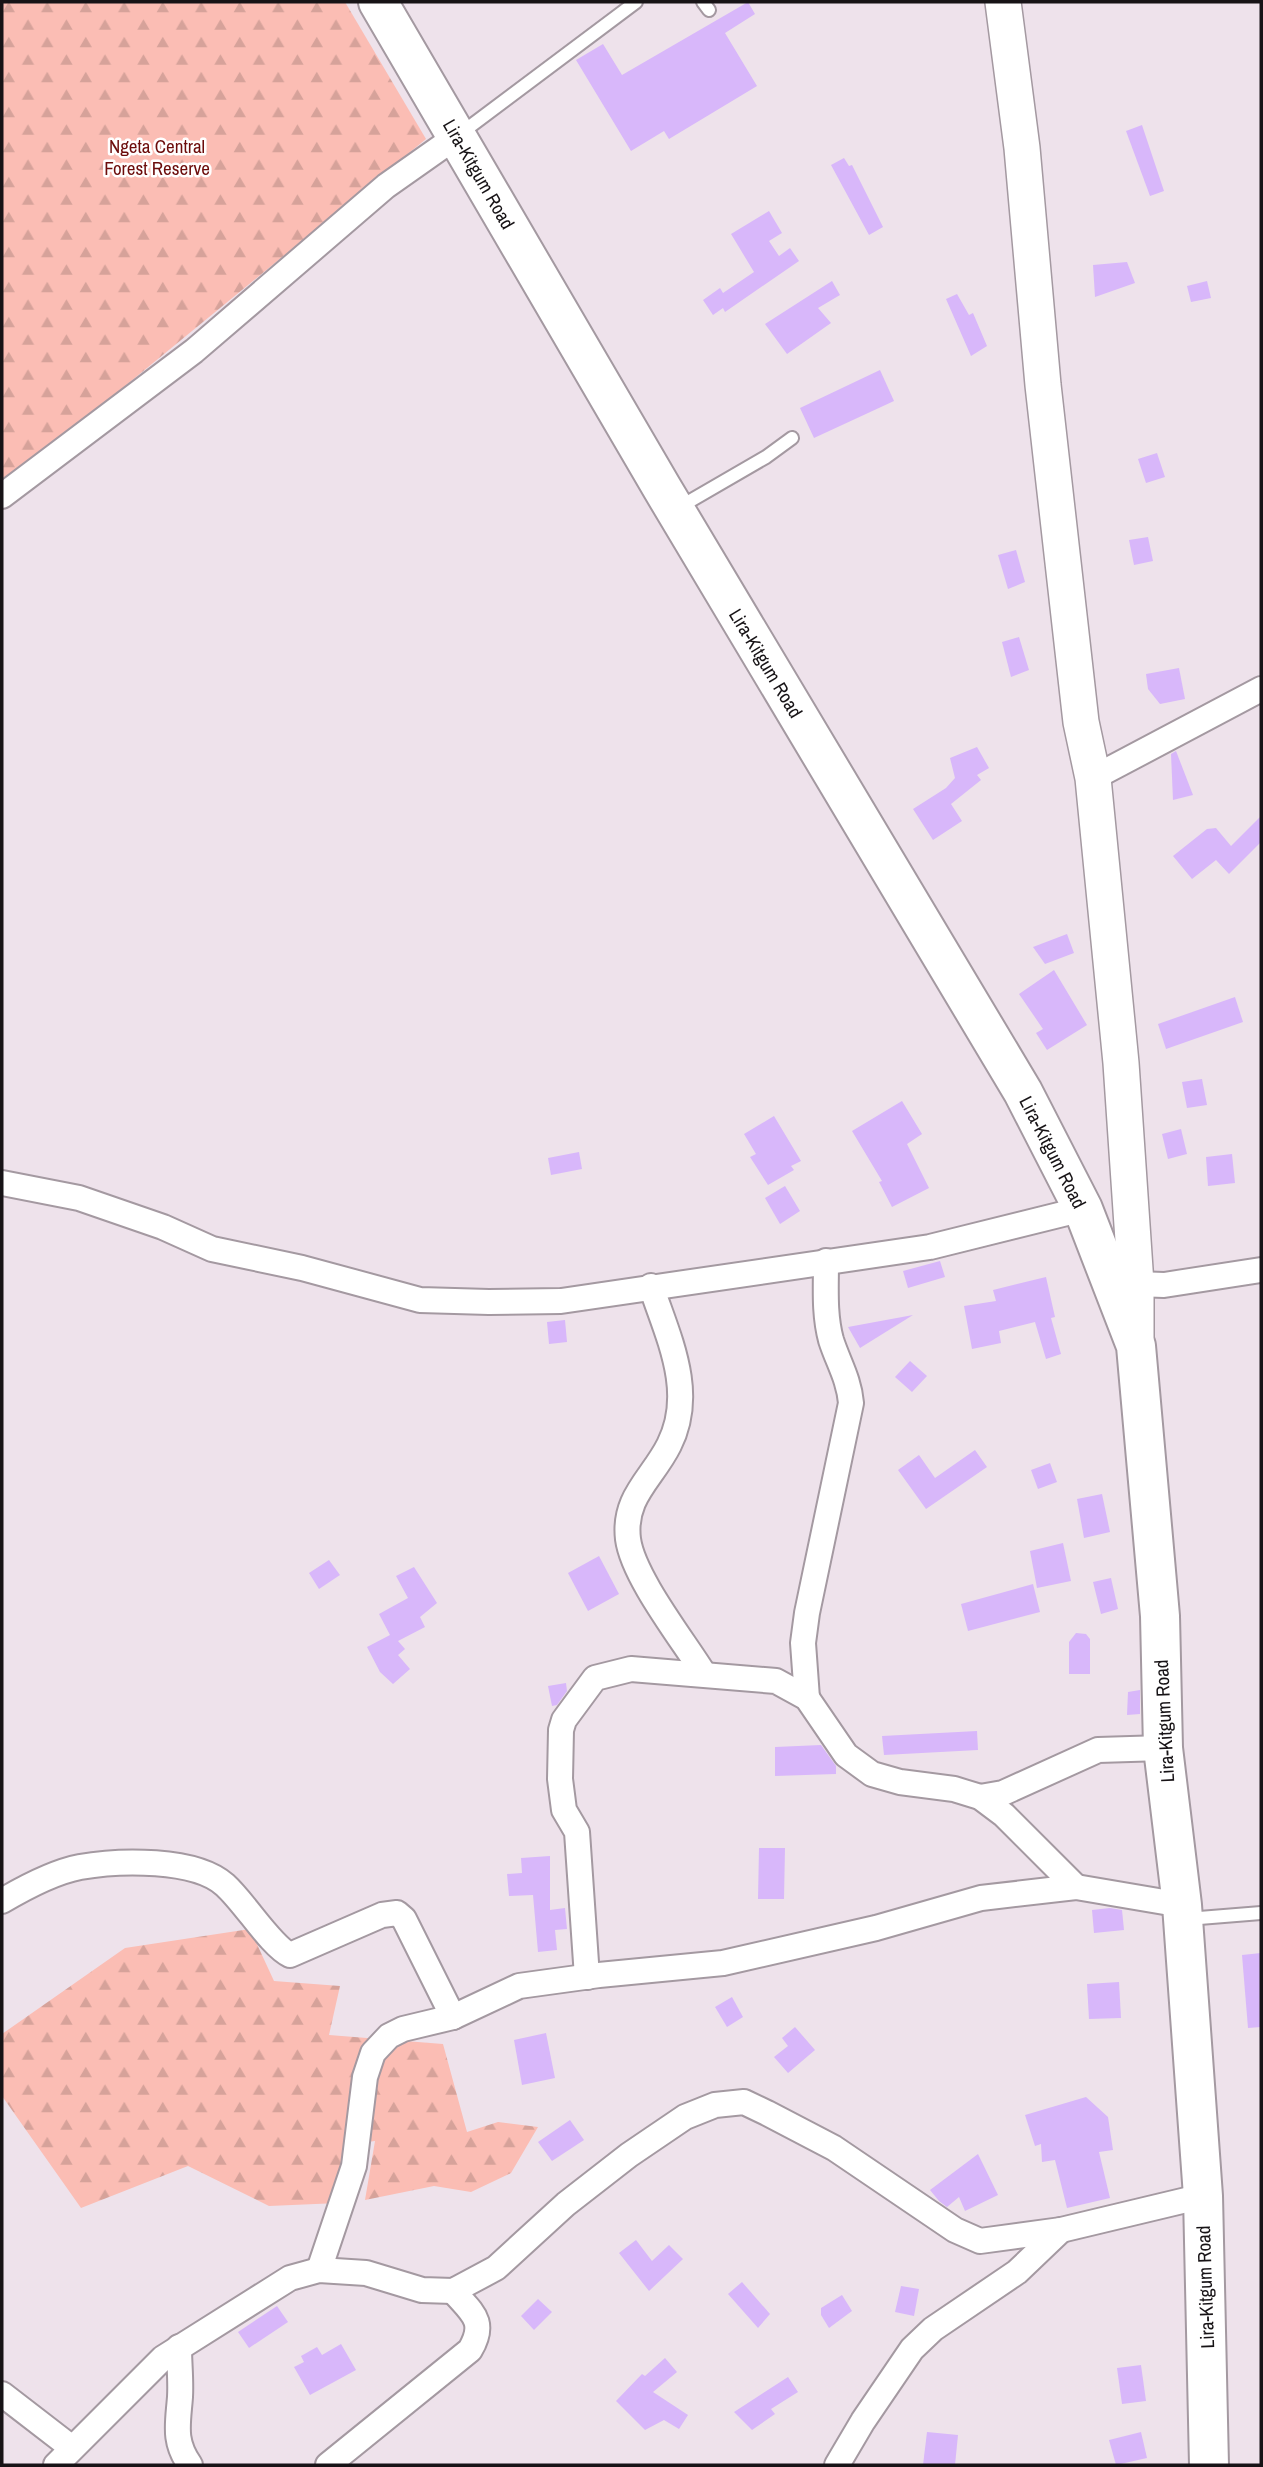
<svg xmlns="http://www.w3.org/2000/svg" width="1263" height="2467" viewBox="0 0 1263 2467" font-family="'Archivo Narrow',sans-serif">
<defs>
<pattern id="forest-firs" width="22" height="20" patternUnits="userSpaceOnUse" patternTransform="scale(1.75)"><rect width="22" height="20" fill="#fbbdb4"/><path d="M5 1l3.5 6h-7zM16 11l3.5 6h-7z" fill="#d6a29a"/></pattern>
</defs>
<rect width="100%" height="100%" fill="#eee2eb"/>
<g fill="url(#forest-firs)">
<path d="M2,2h343l81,137 -424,348z"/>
<path d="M250,1929l24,52 66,5 -11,49 114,9 24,88 31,-10 40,5 -27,46 -40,19 -37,-6 -69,14 10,-59 -24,3 -12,59 -70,3 -81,-40 -107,42 -79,-112v-62l123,-86z"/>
</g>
<g fill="#d8b7fa">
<path d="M748,2l7,12 -30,19 32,53 -88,53 -5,-8 -33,20 -55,-91 27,-16 19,31z"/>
<path d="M1142,125l22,66 -14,5 -24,-65z"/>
<path d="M844,158l5,8 3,-1 31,62 -14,8 -38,-70z"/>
<path d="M769,211l13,22 -13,8 10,15 11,-8 9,13 -74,51 -2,-4 -10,7 -10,-15 17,-12 3,5 31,-21 -23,-38z"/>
<path d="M1127,262l8,21 -40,14 -2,-32z"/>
<path d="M832,281l8,14 -22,13 13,15 -44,31 -22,-30z"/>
<path d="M1207,281l4,17 -20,4 -4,-16z"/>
<path d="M957,294l12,21 4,-2 14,33 -16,10 -25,-57z"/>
<path d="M880,370l14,31 -80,37 -14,-30z"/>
<path d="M1157,453l8,24 -19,6 -8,-24z"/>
<path d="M1148,537l5,24 -19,4 -5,-25z"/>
<path d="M1016,550l9,32 -17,7 -10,-34z"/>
<path d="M1019,637l10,33 -18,7 -9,-35z"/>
<path d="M1179,668l6,31 -25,5 -12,-15 -2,-15z"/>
<path d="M977,747l12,21 -12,7 4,5 -30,24 11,17 -29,19 -20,-31 33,-21 9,-10 -5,-20z"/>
<path d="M1176,751l17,44 -20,5 -2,-46z"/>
<path d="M1261,816v26l-32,32 -13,-14 -24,19 -19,-23 34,-27 9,-1 15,18z"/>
<path d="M1067,934l7,19 -29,11 -12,-17z"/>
<path d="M1054,970l33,55 -40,25 -11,-17 7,-4 -24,-35z"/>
<path d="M1235,997l8,25 -77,27 -8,-25z"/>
<path d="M1202,1079l5,26 -20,3 -5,-26z"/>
<path d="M902,1101l20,33 -15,10 22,44 -37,19 -13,-25 3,-1 -30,-50z"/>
<path d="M774,1116l27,45 -10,5 3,4 -26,15 -18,-28 6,-3 -12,-20z"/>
<path d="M1181,1129l6,25 -19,5 -6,-25z"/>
<path d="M579,1152l3,17 -31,6 -3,-17z"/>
<path d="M1232,1154l3,29 -27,3 -2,-29z"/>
<path d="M785,1186l15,25 -20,13 -15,-26z"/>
<path d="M940,1261l5,16 -37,11 -5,-17z"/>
<path d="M1046,1277l9,40 -4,1 10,36 -15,5 -11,-37 -36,9 2,12 -29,6 -8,-43 32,-5 -3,-11z"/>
<path d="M913,1315l-53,33 -12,-21z"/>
<path d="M565,1320l2,22 -18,2 -2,-22z"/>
<path d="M910,1361l17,15 -15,16 -17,-15z"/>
<path d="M975,1450l12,17 -61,42 -28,-39 21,-15 16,23z"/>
<path d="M1050,1463l7,19 -19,7 -7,-19z"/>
<path d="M1102,1494l8,38 -26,6 -7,-39z"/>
<path d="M1063,1543l8,38 -34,7 -7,-37z"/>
<path d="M599,1556l20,38 -31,17 -20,-38z"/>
<path d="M329,1560l11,15 -21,14 -10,-16z"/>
<path d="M414,1567l23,36 -17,14 5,10 -27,14 7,8 -7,6 12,14 -17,15 -13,-12 -13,-25 23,-12 -11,-21 29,-16 -12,-22z"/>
<path d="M1111,1578l7,31 -17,5 -8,-32z"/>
<path d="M1033,1584l7,28 -72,19 -7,-27z"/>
<path d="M1076,1633l10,1 4,5v35h-21v-32z"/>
<path d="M566,1683l1,8 -10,14 -5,1 -4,-20z"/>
<path d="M1140,1690v24l-13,1 1,-23z"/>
<path d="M977,1731l1,19 -94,5 -2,-19z"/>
<path d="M821,1745l15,21v8l-61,2v-29z"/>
<path d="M759,1848h26l-1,51h-26z"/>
<path d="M550,1856v54l15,-2 2,21 -12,1 2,20 -19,2 -5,-57 -24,1 -2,-22 15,-1 -1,-15z"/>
<path d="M1110,1908l12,2 2,20 -30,3 -2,-23z"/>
<path d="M1261,1953v74l-13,1 -6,-73z"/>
<path d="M1119,1982l2,36 -32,1 -2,-35z"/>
<path d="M732,1997l11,20 -16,10 -12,-20z"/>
<path d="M795,2027l20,23 -27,23 -14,-16 14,-11 -6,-8z"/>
<path d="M546,2033l9,45 -33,7 -8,-45z"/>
<path d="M1086,2097l22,20 5,33 -14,2 11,46 -43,10 -12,-48 -13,2 -1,-18 -6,2 -10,-31z"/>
<path d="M570,2120l14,20 -32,21 -14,-19z"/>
<path d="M978,2154l20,41 -33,16 -6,-14 -12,10 -8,-6 -9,-11z"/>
<path d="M636,2240l16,21 17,-16 14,14 -34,32 -30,-38z"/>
<path d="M742,2282l28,32 -12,14 -30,-34z"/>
<path d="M901,2286l18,3 -5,27 -19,-4z"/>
<path d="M842,2295l10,16 -23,17 -8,-13v-7z"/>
<path d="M538,2299l14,13 -18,18 -13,-14z"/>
<path d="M277,2306l11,16 -39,26 -11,-16z"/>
<path d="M341,2344l15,26 -46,25 -16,-28 10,-5 -3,-6 16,-9 5,8z"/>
<path d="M665,2358l12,14 -24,20 35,23 -9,14 -15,-9 -19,10 -29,-29 26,-27 3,2z"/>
<path d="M1141,2365l5,36 -24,3 -5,-36z"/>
<path d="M788,2377l10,15 -27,17 4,5 -23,16 -18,-18z"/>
<path d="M927,2432l31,3 -3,30h-32z"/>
<path d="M1141,2432l6,26 -31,7 -7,-25z"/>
</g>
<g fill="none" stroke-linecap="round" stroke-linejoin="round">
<defs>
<g id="lane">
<path d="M703,2l6,8"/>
<path d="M460,134l176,-132"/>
<path d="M678,508l88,-51 26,-19"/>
<path d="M1187,1919l74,-6"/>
</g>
<g id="street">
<path d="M2,496l192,-145 192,-165 71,-50"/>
<path d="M1093,778l168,-89"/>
<path d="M2,1183l77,15 84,29 49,22 90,19 118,32 69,2 72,-1 369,-54 153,-38"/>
<path d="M1136,1284l28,1 97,-15"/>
<path d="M651,1286c17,51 45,106 18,159 -17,34 -46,52 -41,94 5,38 55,101 76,135"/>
<path d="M807,1698l-4,-55 4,-30 44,-210c-2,-24 -13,-41 -20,-63 -7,-26 -5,-52 -5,-79"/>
<path d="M980,1797l23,-4 95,-43 65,-2"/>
<path d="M2,1901c22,-13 52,-29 78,-34 39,-7 115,-9 145,18 20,18 46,61 65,70l92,-40 15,-2 7,6 49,98"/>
<path d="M587,1977l-10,-145 -13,-22 -4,-31 1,-49 3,-10 31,-42 36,-9 145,12 31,17 39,57 26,19 28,8 54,7 26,8 24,18 72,72"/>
<path d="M319,2270l35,-104 11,-89 8,-24 16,-17 14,-7 50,-12 66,-31 80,-11 124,-12 153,-35 105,-30 95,-11 106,18"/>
<path d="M179,2347c0,16 2,33 1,50 -2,27 -7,44 10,68"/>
<path d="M2,2394l70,54"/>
<path d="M56,2465l107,-107 127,-80 29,-8 47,3 56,17 31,1 43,-23 70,-64 63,-49 56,-38 30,-12 29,-3 23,11 67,35 121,82 25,11 81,-11 142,-34"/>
<path d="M328,2465l142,-115c17,-29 2,-37 -17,-59"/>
<path d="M837,2465l26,-44 49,-72 21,-20 84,-57 44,-42"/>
</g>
<path id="secondary" d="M1003,2l19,146 21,237 38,337 12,56 28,285 15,221v54"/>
<path id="primary" d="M378,2l284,486 361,604 60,117 53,137 24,270 3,132 19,157 21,291 6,269"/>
</defs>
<use href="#lane" stroke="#a499a1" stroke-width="16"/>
<use href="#street" stroke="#a499a1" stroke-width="28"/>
<use href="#secondary" stroke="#a499a1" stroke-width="38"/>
<use href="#primary" stroke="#a499a1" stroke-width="42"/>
<use href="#lane" stroke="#fff" stroke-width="12"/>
<use href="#street" stroke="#fff" stroke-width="24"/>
<use href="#secondary" stroke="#fff" stroke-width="35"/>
<use href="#primary" stroke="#fff" stroke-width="38"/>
</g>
<g text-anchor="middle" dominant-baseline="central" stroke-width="5" stroke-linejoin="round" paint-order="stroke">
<g font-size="19" fill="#6c0c0b" stroke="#fff">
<text x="157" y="146">Ngeta Central<tspan x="157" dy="22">Forest Reserve</tspan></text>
</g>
<g font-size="19" fill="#171316" stroke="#fff">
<text transform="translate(479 174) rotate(60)">Lira-Kitgum Road</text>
<text transform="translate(766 663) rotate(59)">Lira-Kitgum Road</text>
<text transform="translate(1053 1152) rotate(63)">Lira-Kitgum Road</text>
<text transform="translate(1164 1721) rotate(-93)">Lira-Kitgum Road</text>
<text transform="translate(1205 2287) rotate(-92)">Lira-Kitgum Road</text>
</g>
</g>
<rect width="1263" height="2467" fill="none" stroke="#171316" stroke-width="7"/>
</svg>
